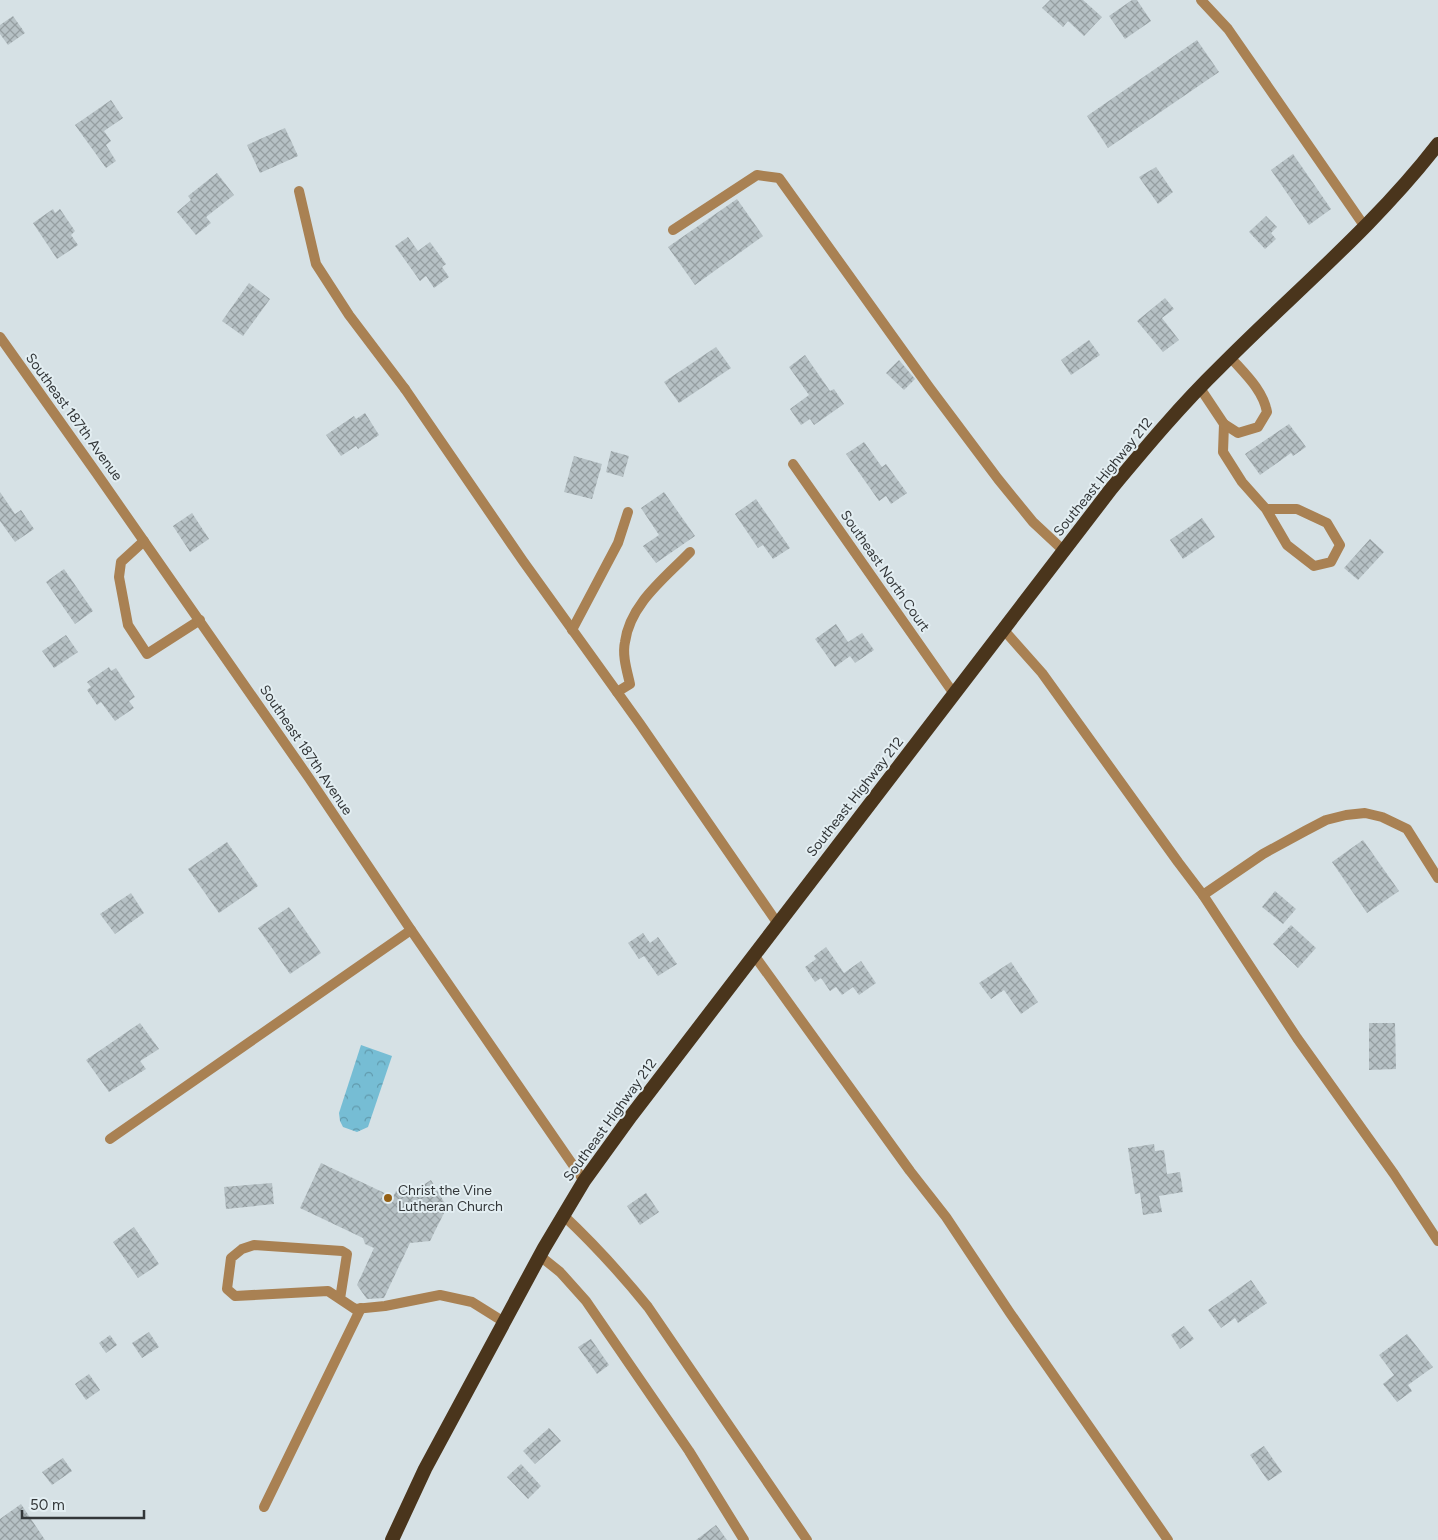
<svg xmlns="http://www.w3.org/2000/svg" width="1438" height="1540" viewBox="0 0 1438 1540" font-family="Figtree,sans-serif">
<defs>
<pattern id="park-crowns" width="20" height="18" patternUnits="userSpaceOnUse" patternTransform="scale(1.25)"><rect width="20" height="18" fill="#76bdd4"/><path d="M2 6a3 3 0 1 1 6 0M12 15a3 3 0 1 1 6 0" fill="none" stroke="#619aad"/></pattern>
<pattern id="building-cross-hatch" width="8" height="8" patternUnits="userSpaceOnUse" patternTransform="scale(1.25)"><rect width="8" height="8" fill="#b6c1c5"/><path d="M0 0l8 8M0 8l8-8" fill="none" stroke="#959ea1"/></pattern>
</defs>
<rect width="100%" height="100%" fill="#d6e1e5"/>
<path fill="url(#park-crowns)" d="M361,1045l31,11 -24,71 -11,5 -14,-5 -3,-6 -1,-8z"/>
<g fill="url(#building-cross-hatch)">
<path d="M1050,0h33l19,17 -18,19 -16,-15 -5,6 -21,-19z"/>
<path d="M1132,0h5l14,21 -26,18 -16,-23z"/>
<path d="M13,16l12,17 -17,12 -8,-11v-9z"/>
<path d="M1197,40l22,32 -111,76 -21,-32z"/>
<path d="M111,100l12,18 -19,13 7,10 -5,4 10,16 -10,7 -31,-43z"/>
<path d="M285,128l13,28 -38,17 -13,-28z"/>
<path d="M1293,154l38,55 -22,16 -38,-55z"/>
<path d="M1156,167l17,25 -15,12 -19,-27z"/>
<path d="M217,173l17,22 -28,22 5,6 -15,12 -19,-23 14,-12 -3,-4z"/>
<path d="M737,199l26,37 -68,49 -27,-38z"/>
<path d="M53,209l2,4 5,-4 15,22 -4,4 7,10 -21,14 -24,-36z"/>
<path d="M1266,216l11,11 -6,6 5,6 -11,10 -16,-17z"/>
<path d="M408,237l10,14 12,-9 16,22 -4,3 7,10 -15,11 -8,-12 -6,5 -25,-35z"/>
<path d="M249,283l21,16 -27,37 -21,-15z"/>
<path d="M1165,298l9,11 -12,9 17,22 -16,12 -26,-31z"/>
<path d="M1089,340l11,15 -29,20 -10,-15z"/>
<path d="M716,347l15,21 -52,35 -15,-21z"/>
<path d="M805,355l25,36 4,-2 10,15 -30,21 -4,-6 -9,6 -11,-16 19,-14 -20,-28z"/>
<path d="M899,360l16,19 -11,11 -18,-17z"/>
<path d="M365,413l14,22 -21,14 -2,-3 -15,10 -15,-21 28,-19 2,3z"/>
<path d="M1289,424l17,23 -13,9 -2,-3 -31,22 -15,-21z"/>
<path d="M864,442l18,25 4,-3 21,29 -16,11 -5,-8 -7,5 -33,-47z"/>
<path d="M611,451l18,5 -6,21 -17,-5z"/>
<path d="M574,456l28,8 -10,35 -28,-7z"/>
<path d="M0,492l15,22 6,-4 13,19 -19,13 -15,-21z"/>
<path d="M664,492l31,44 -39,27 -13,-17 16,-11 -18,-27z"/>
<path d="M756,499l34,49 -17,11 -10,-14 -5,3 -23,-34z"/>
<path d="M192,513l17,26 -19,13 -17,-26z"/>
<path d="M1202,518l13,19 -32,22 -13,-19z"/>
<path d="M1370,539l14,13 -26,28 -14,-12z"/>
<path d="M64,569l29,42 -18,13 -29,-42z"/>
<path d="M836,624l12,18 14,-9 12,17 -19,13 -5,-7 -15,11 -20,-28z"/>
<path d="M66,635l12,17 -24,16 -12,-17z"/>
<path d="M109,667l2,4 5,-3 19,29 -6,4 5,7 -19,13 -14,-19 -4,3 -10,-15 4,-3 -4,-5z"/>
<path d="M1363,840l36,51 -32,22 -35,-51z"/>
<path d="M227,842l31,44 -39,27 -31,-44z"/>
<path d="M1275,891l21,18 -13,15 -21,-17z"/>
<path d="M131,893l13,20 -29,21 -15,-20z"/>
<path d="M289,907l32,46 -31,21 -32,-46z"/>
<path d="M1291,925l25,23 -18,20 -25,-24z"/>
<path d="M643,933l7,10 8,-6 19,27 -19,12 -14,-20 -5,3 -11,-16z"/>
<path d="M826,947l18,26 17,-12 15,22 -17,12 -6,-8 -11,8 -6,-8 -6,4 -9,-13 -6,4 -10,-15 11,-8 -2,-3z"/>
<path d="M1011,962l27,40 -17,12 -17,-24 -13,9 -12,-16z"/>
<path d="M140,1023l19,26 -19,12 6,8 -37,23 -23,-32z"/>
<path d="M1369,1023h26l1,46 -27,1z"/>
<path d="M1154,1144l1,7 9,-1 3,24 13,-2 3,20 -24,4 3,16 -19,3 -3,-22 -5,1 -7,-46z"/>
<path d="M321,1163l72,34 3,-6 21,-2 14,-9 16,27 -17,34 -20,2 -26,55 -17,1 -10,-14 17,-37 -9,-4 -2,-6 -63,-30z"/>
<path d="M272,1183l2,21 -48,5 -2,-22z"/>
<path d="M646,1193l13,19 -19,13 -13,-19z"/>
<path d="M134,1227l25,37 -21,14 -25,-36z"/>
<path d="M1251,1280l16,23 -29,20 -3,-5 -14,10 -13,-18z"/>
<path d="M1184,1326l10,13 -14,10 -9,-14z"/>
<path d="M149,1332l10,15 -17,11 -10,-15z"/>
<path d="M1407,1334l26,33 -25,18 4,6 -15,11 -14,-18 11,-9 -15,-20z"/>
<path d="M110,1335l7,10 -11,8 -7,-10z"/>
<path d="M591,1339l18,26 -12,9 -19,-27z"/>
<path d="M89,1374l11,16 -14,10 -11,-16z"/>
<path d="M549,1428l12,13 -26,23 -12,-13z"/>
<path d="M1264,1446l18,26 -14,9 -18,-26z"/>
<path d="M63,1458l9,13 -20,14 -10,-13z"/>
<path d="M521,1464l20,22 -13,13 -21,-22z"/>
<path d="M21,1504l24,36h-45v-21z"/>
<path d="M716,1525l11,15h-31z"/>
</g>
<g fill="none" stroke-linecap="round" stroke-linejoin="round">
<g stroke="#a98153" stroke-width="10">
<path d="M299,191l17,73 33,51 56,74"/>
<path d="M673,230l84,-55 22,3 150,209 69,92 35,43 30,28"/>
<path d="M1200,388l24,36 -1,28 19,30 24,27 21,36 27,21 17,-4 9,-17 -13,-22 -30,-14h-31"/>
<path d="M1224,424l14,9 20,-6 9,-15c-4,-22 -22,-38 -37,-55"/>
<path d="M144,541l-23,21 -2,15 9,48 19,29 53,-34"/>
<path d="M617,692l13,-8c-3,-13 -8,-29 -5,-42 5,-38 40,-64 65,-90"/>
<path d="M1203,895l60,-41 42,-23 21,-11 20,-5 19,-2 17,4 25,12 31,49"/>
<path d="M540,1256l20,16 26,29 103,150 55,89"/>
<path d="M340,1299l7,-45 -5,-3 -88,-6 -12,4 -11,9 -4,31 8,7 93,-5 27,18 30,-3 55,-11 32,7 32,20"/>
<path d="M264,1507l97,-199"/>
</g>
<g stroke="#a98153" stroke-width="10">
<path d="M1201,0l27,29 137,198"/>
<path d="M0,337l95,134 214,307 102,152 173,251"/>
<path d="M405,389l118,172 117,163 138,200"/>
<path d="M793,464l161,230"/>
<path d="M1003,629l39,44 136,189 25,33 94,143 97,136 44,67"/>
<path d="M572,630l46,-87 10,-31"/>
<path d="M754,955l156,216 36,46 64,96 158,227"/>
<path d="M110,1139l301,-209"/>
<path d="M563,1215c31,29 59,60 85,92l159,233"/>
</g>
<path stroke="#4a351c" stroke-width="14" d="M392,1540l33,-71 119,-221 40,-67 47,-65 480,-627c35,-42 70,-84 109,-122 73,-74 154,-140 218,-223"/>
</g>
<circle fill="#946015" stroke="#e3eef2" stroke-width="2" cx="388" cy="1198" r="5"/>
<g text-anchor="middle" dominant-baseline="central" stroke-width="4" stroke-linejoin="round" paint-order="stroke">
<g font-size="14" fill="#333739" stroke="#e3eef2">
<text transform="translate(74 417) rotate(54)">Southeast 187th Avenue</text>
<text transform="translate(1103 477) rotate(-51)">Southeast Highway 212</text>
<text transform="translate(885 571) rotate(55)">Southeast North Court</text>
<text transform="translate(306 750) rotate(56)">Southeast 187th Avenue</text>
<text transform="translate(855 797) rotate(-52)">Southeast Highway 212</text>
<text transform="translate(610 1120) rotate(-54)">Southeast Highway 212</text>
</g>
<g font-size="14" fill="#333739" stroke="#e3eef2" text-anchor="start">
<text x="398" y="1190">Christ the Vine<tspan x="398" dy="16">Lutheran Church</tspan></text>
</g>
</g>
<path d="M22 1510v8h122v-8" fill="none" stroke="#333739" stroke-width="2.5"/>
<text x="30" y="1510" font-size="15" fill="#333739" stroke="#e3eef2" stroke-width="4" paint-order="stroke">50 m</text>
</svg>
